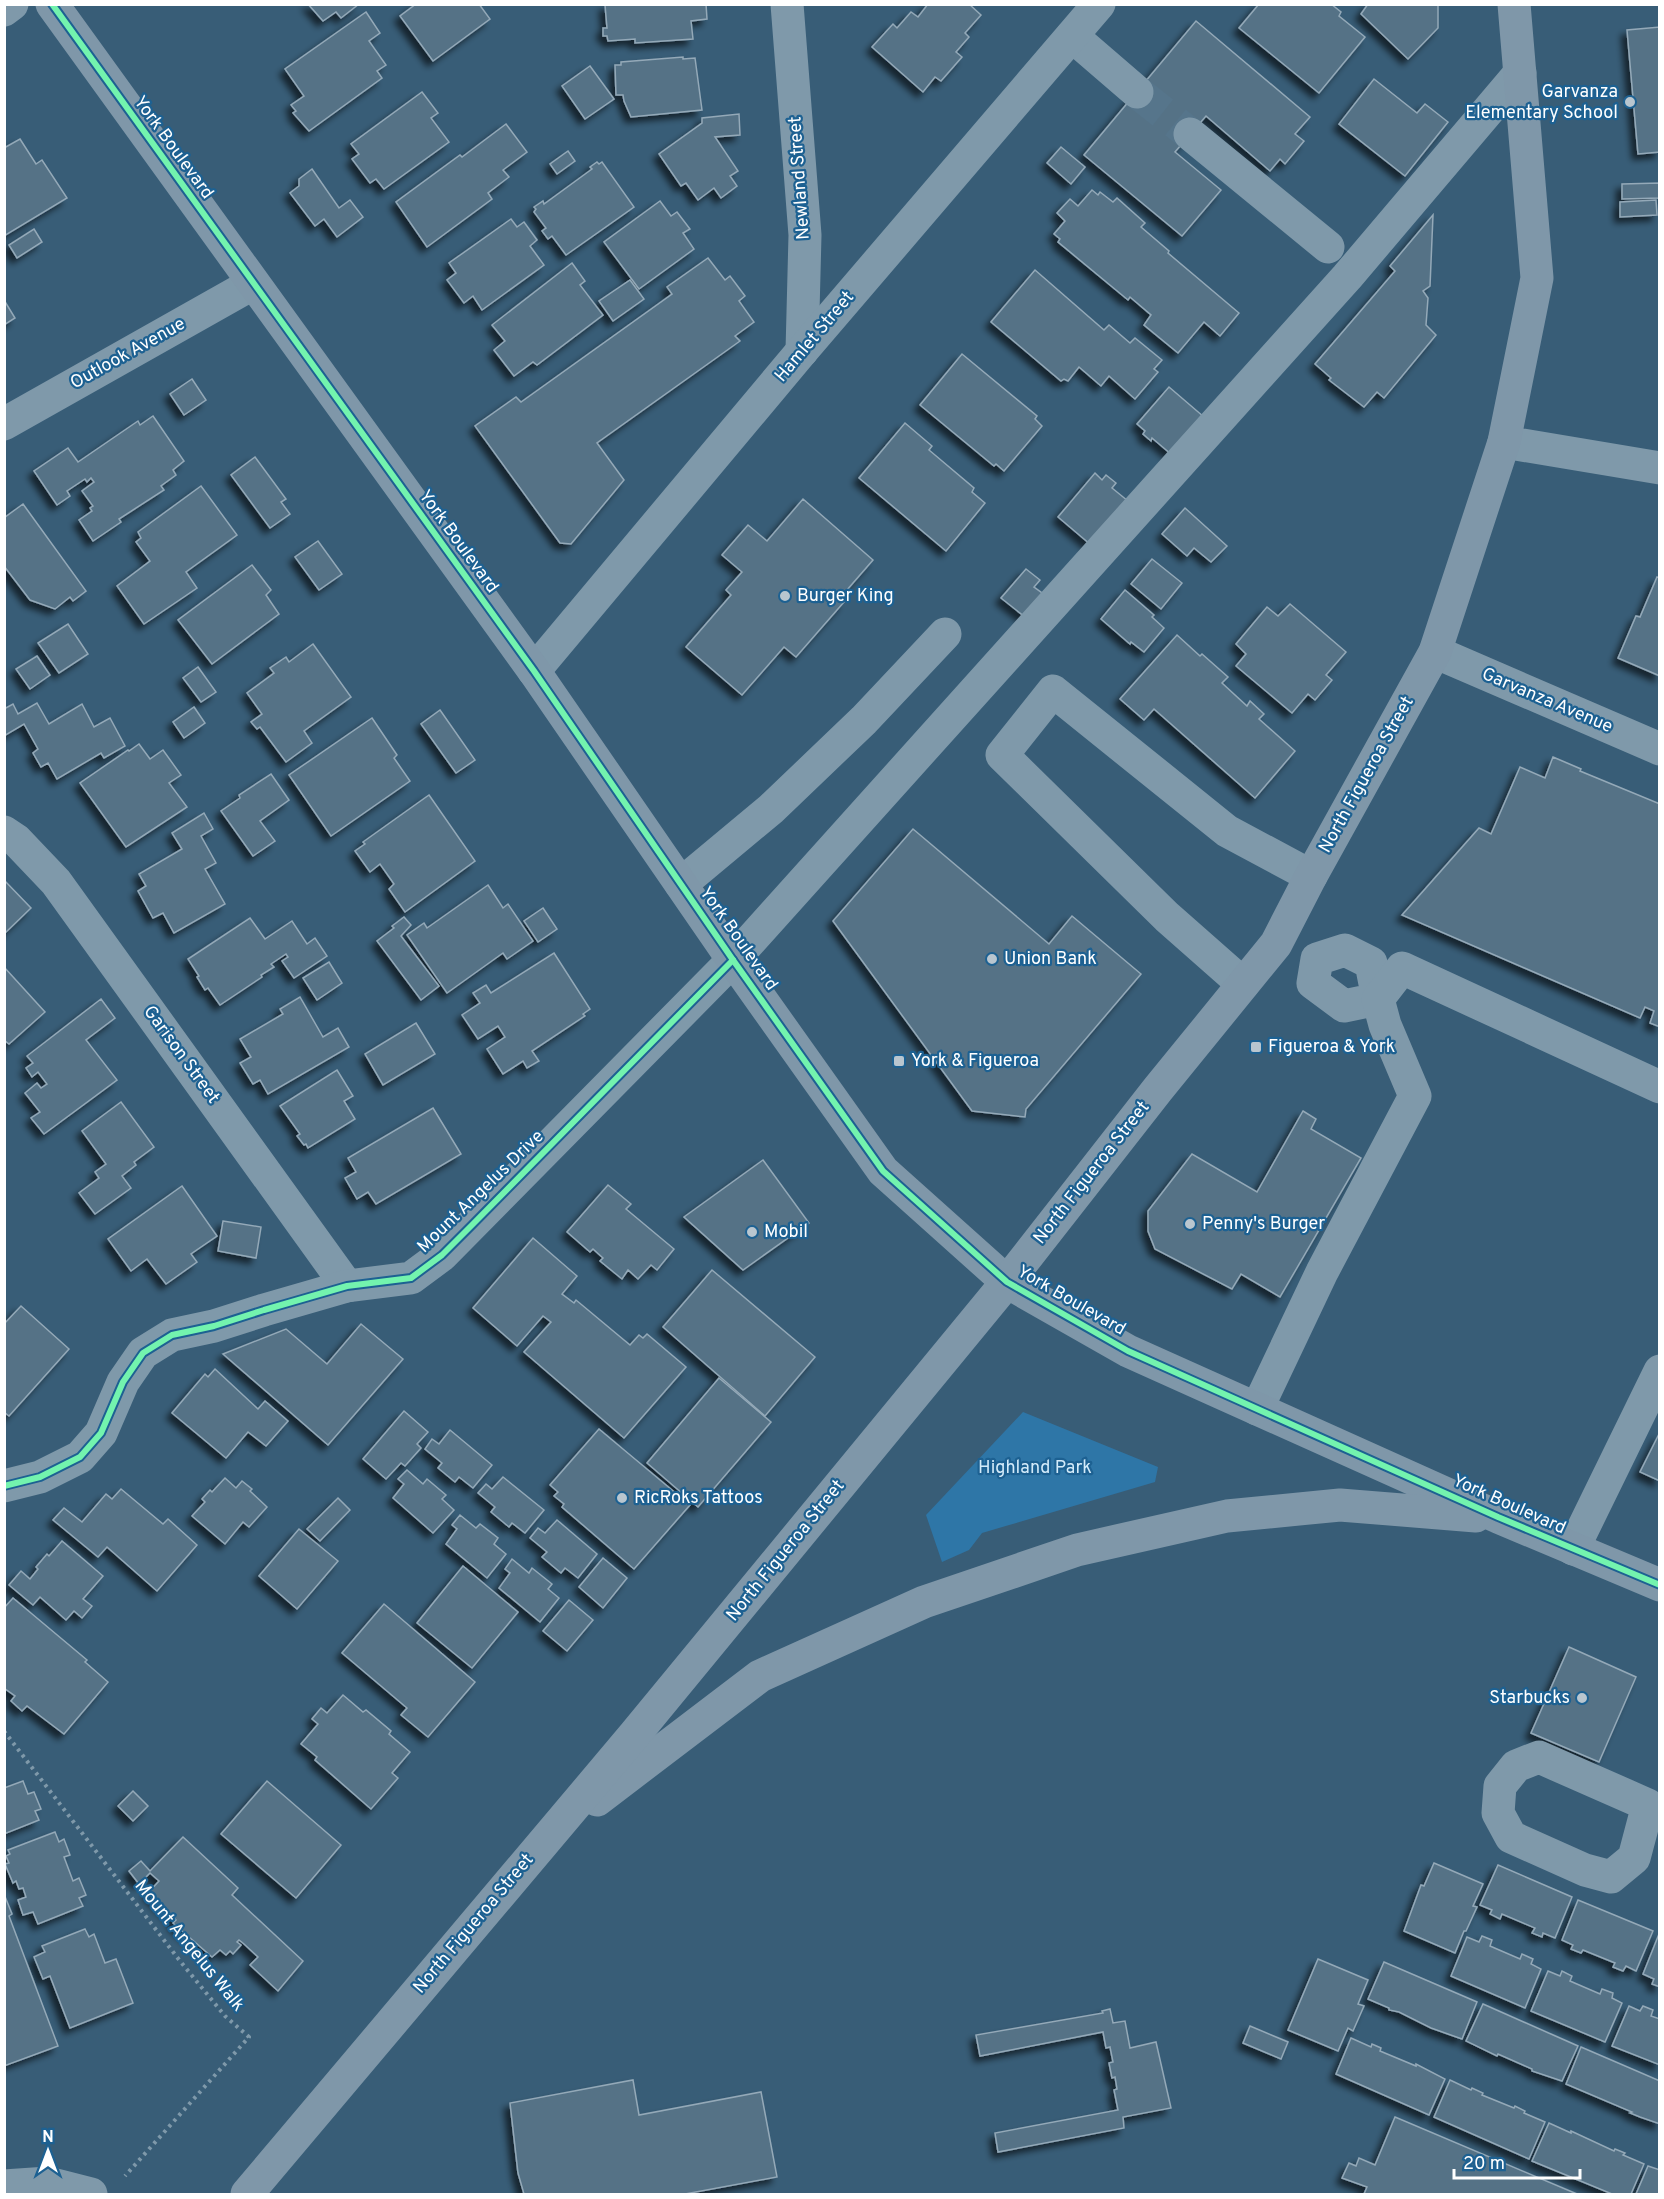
<svg xmlns="http://www.w3.org/2000/svg" width="1664" height="2199" viewBox="0 0 1664 2199" font-family="Overpass,sans-serif">
<defs>
<filter id="shadow"><feDropShadow dx="-5.5" dy="5.5" stdDeviation="3" flood-color="#0009"/></filter>
</defs>
<rect width="100%" height="100%" fill="#385d77"/>
<path fill="#2e76a7" d="M1023,1412l135,55 -3,15 -173,51 -13,17 -27,12 -16,-47z"/>
<g fill="#547286" stroke="#94a9b8" stroke-width="1.5" filter="url(#shadow)">
<path d="M308,4h51l-18,14 -5,-6 -13,9z"/>
<path d="M416,4h63l11,15 -57,42 -33,-45z"/>
<path d="M706,4l1,15 -16,2 2,18 -58,4v-4l-27,2 -1,-5h-4v-8h4l-2,-23z"/>
<path d="M928,4h41l12,11 -16,18 4,4 -13,15 6,5 -21,24 -6,-4 -12,15 -51,-45 21,-23 4,4 14,-16 7,5z"/>
<path d="M1259,4h72l10,8 -2,4 26,21 -46,56 -80,-65z"/>
<path d="M1368,4h70v24l-30,31 -47,-45z"/>
<path d="M366,12l14,21 -11,8 17,24 -9,6 5,7 -73,53 -16,-18 3,-2 -5,-6 13,-9 -19,-27z"/>
<path d="M1196,21l114,96 -15,17 9,7 -19,23 -5,-5 -10,12 -64,-55 -31,36 46,38 -39,46 -98,-81z"/>
<path d="M1660,27v125l-22,2 -11,-124z"/>
<path d="M683,57v2l12,-1 7,52 -71,7 -7,-16 -1,-6h-7l-1,-30h6v-3z"/>
<path d="M590,66l24,33 -29,20 -23,-33z"/>
<path d="M1374,79l43,34 8,-9 23,18 -43,54 -66,-52z"/>
<path d="M422,92l16,21 -7,5 18,24 -65,47 -8,-10 -6,4 -18,-24 7,-5 -8,-10z"/>
<path d="M739,114l1,21 -25,2 23,34 -8,5 7,10 -16,12 -7,-10 -16,12 -12,-17 -5,3 -22,-32 43,-31v-5z"/>
<path d="M506,124l21,28 -24,18 6,7 -21,16 4,6 -65,48 -31,-45 64,-47 2,2z"/>
<path d="M20,139l16,25 6,-4 25,38 -63,38v-88z"/>
<path d="M1061,147l24,20 -14,17 -24,-21z"/>
<path d="M568,151l7,10 -18,13 -7,-10z"/>
<path d="M597,162l2,2 3,-2 32,45 -68,48 -14,-19 -4,3 -6,-8 4,-3 -12,-16 2,-3 -2,-2 9,-6 1,3 48,-35 -2,-2z"/>
<path d="M312,169l27,39 11,-8 13,17 -26,20 -13,-18 -9,7 -25,-33 9,-7v-7z"/>
<path d="M1660,183v15l-38,1v-15z"/>
<path d="M1092,190l6,5 2,-3 13,10 4,-4 28,25 -4,4 28,24 -1,2 71,60 -19,23 -16,-14 -26,31 -34,-28 7,-10 -21,-18 -2,3 -70,-58 2,-3 -6,-5 11,-13 -8,-8 13,-14 8,7z"/>
<path d="M1656,200l1,15 -37,2v-15z"/>
<path d="M660,201l11,15 6,-4 13,17 -7,4 11,16 -55,40 -35,-47z"/>
<path d="M1433,215l-3,71 -7,5 5,7 -2,27 10,10 -52,63 -7,-6 -13,15 -35,-27 2,-2 -16,-14 80,-93 -5,-5z"/>
<path d="M511,219l6,8 7,-5 13,18 -7,6 14,19 -62,45 -9,-14 -9,7 -17,-23 9,-7 -7,-10z"/>
<path d="M34,229l8,13 -25,16 -8,-13z"/>
<path d="M708,258l17,22 5,-4 15,20 -6,5 15,21 -19,14 5,5 -143,102 27,37 -53,64 -11,-1 -85,-117 41,-29 5,5 151,-108 -5,-7z"/>
<path d="M572,263l13,18 -5,4 23,30 -66,50 -4,-3 -19,14 -20,-26 11,-9 -13,-16z"/>
<path d="M1035,270l69,60 5,-5 21,18 5,-5 27,22 -8,9 4,3 -23,27 -26,-23 -8,10 -22,-19 -11,14 -4,-2 -3,2 -70,-59z"/>
<path d="M630,280l14,19 -31,22 -14,-20z"/>
<path d="M4,300l11,18 -11,7z"/>
<path d="M962,354l75,62 -2,3 7,7 -38,45 -8,-7 -2,2 -74,-61z"/>
<path d="M192,379l14,21 -22,15 -14,-21z"/>
<path d="M1169,387l35,30 -32,38 -20,-17 -1,3 -8,-7 2,-3 -8,-7z"/>
<path d="M153,416l31,45 -11,9 3,5 -15,11 3,4 -45,29 2,3 -28,19 -14,-21 13,-9 -2,-3 3,-2 -11,-15 12,-9 -3,-4 -4,4 -2,-3 -18,12 3,5 -13,9 -23,-34 34,-23 10,14 60,-41 2,4z"/>
<path d="M905,423l27,23 -3,4 45,38 -2,4 13,11 -39,48 -87,-73z"/>
<path d="M255,457l31,42 -5,3 9,12 -20,14 -39,-53z"/>
<path d="M1095,473l7,7 4,-5 10,8 -4,5 16,13 -37,44 -33,-28z"/>
<path d="M201,486l36,49 -51,37 11,16 -53,36 -27,-38 33,-25 -14,-19 5,-4 -3,-6z"/>
<path d="M803,499l70,61 -33,38 4,4 -48,55 -12,-10 -42,48 -56,-48 45,-52 -5,-5 16,-18 -20,-17 26,-30 19,16z"/>
<path d="M23,504l63,87 -13,10 -3,-4 -15,12 -25,-9 -26,-34v-48z"/>
<path d="M1185,508l42,38 -16,16 -17,-14 -7,8 -25,-22z"/>
<path d="M318,541l24,33 -23,16 -24,-33z"/>
<path d="M1152,559l30,24 -21,26 -30,-25z"/>
<path d="M252,565l19,25 -5,5 13,19 -67,50 -34,-44z"/>
<path d="M1026,569l14,11 -6,7 15,11 -19,23 -29,-23z"/>
<path d="M1657,577l3,1v98l-42,-18 18,-42 4,1z"/>
<path d="M1125,590l29,25 -2,2 12,11 -20,24 -13,-10 -1,2 -29,-25z"/>
<path d="M1290,604l56,48 -20,23 6,5 -17,20 -7,-6 -16,19 -56,-47 10,-12 -10,-10 31,-37 11,9z"/>
<path d="M68,624l20,30 -29,19 -21,-30z"/>
<path d="M1177,635l23,21 2,-2 26,23 -6,6 25,23 3,-5 14,13 -5,5 36,32 -40,47 -101,-89 -10,11 -24,-21z"/>
<path d="M313,644l38,53 -47,34 8,12 -26,19 -26,-35 -3,2 -6,-7 11,-8 -15,-21 27,-20 -4,-5 16,-11 3,5z"/>
<path d="M37,656l13,19 -20,14 -14,-20z"/>
<path d="M198,667l18,25 -15,10 -18,-24z"/>
<path d="M37,703l12,21 33,-20 12,23 16,-9 15,28 -21,12 -3,-5 -44,26 -9,-16 -7,4 -8,-14 5,-4 -14,-25 -20,12v-27l9,-5 5,10z"/>
<path d="M194,707l11,16 -21,15 -11,-16z"/>
<path d="M440,710l35,50 -19,13 -35,-49z"/>
<path d="M372,718l25,37 -3,3 16,23 -79,55 -42,-61z"/>
<path d="M139,744l11,15 13,-9 18,25 -12,8 18,24 -61,40 -46,-64 48,-33 1,1z"/>
<path d="M1553,757l28,12 -1,2 80,33v223l-10,-4 4,-12 -9,-4 -5,11 -238,-103 77,-87 12,6 29,-67 25,11z"/>
<path d="M271,774l18,26 -29,21 15,20 -22,15 -32,-45 19,-13 -1,-3z"/>
<path d="M429,795l46,66 -70,51 -16,-23 5,-5 -14,-20 -10,8 -15,-21 10,-7 -2,-2z"/>
<path d="M204,813l9,16 -12,7 15,27 -11,6 20,35 -51,29 -11,-20 -10,5 -15,-27 8,-5 -7,-12 43,-25 -10,-16z"/>
<path d="M913,829l136,115 23,-28 69,58 -115,135 -1,8 -53,-6 -139,-190z"/>
<path d="M4,880l27,28 -27,26z"/>
<path d="M488,885l15,23 5,-4 25,37 -26,18 -4,-6 -56,40 -40,-58 17,-12 3,5z"/>
<path d="M543,908l14,21 -19,13 -14,-21z"/>
<path d="M404,917l7,8 -10,11 38,50 -18,14 -44,-59 17,-13 -2,-2z"/>
<path d="M250,918l15,21 27,-18 15,23 8,-6 12,18 -33,22 -12,-17 6,-4 -2,-3 -15,10 3,3 -13,8 1,2 -42,28 -12,-17 -3,2 -8,-13 2,-1 -11,-17z"/>
<path d="M554,953l36,56 -7,5 2,2 -53,35 7,10 -12,7 -4,-7 -20,13 -16,-25 18,-12 -7,-11 -20,13 -16,-24 18,-12 -7,-10 13,-8 5,8z"/>
<path d="M329,962l13,21 -25,17 -14,-22z"/>
<path d="M4,967l41,45 -36,32 -5,-4z"/>
<path d="M300,997l23,40 15,-9 11,19 -81,47 -8,-14 -7,4 -13,-21 11,-6 -11,-18 43,-25 -3,-5z"/>
<path d="M101,999l14,19 -29,22 31,40 -73,54 -13,-16 9,-6 -15,-19 12,-10 4,5 6,-4 -9,-12 -6,5 -6,-9 7,-5 -6,-7z"/>
<path d="M416,1023l19,31 -52,31 -18,-31z"/>
<path d="M337,1070l16,26 -9,5 11,18 -47,29 -2,-4 -2,1 -7,-9 3,-2 -20,-28z"/>
<path d="M121,1102l33,45 -20,15 2,3 -14,11 9,12 -36,26 -16,-21 20,-15 -4,-6 11,-8 -24,-33z"/>
<path d="M433,1108l28,46 -85,50 -8,-12 -11,7 -12,-21 11,-6 -8,-14z"/>
<path d="M1303,1111l13,8 -5,10 50,29 -81,139 -39,-23 -9,15 -77,-40 -7,-18v-20l44,-57 65,38z"/>
<path d="M763,1160l46,63 -66,47 -59,-53z"/>
<path d="M608,1185l23,19 -5,5 48,40 -17,21 -6,-5 -13,14 -10,-9 -6,9 -22,-18 3,-3 -10,-9 -3,3 -23,-20z"/>
<path d="M182,1186l35,50 -26,18 6,8 -31,22 -19,-25 -16,12 -23,-32z"/>
<path d="M223,1221l38,6 -5,31 -38,-7z"/>
<path d="M533,1238l44,38 -15,18 12,9 2,-3 54,45 9,-10 4,3 4,-4 39,33 -62,71 -100,-86 27,-30 -8,-6 -26,30 -44,-38z"/>
<path d="M712,1270l103,87 -50,59 -102,-89z"/>
<path d="M21,1306l48,43 -60,67 -5,-4v-88z"/>
<path d="M361,1324l42,35 -75,86 -105,-91 63,-25 41,35z"/>
<path d="M215,1369l43,40 7,-8 23,20 -22,25 -18,-14 -22,26 -54,-45 33,-39 3,3z"/>
<path d="M719,1378l52,44 -73,85 -51,-44z"/>
<path d="M404,1411l24,21 -11,12 4,4 -16,18 -4,-3 -15,16 -23,-20z"/>
<path d="M599,1429l91,76 -56,64 -72,-62 2,-3 -10,-8 4,-4 -8,-7z"/>
<path d="M450,1430l42,35 -19,23 -14,-11 -4,5 -17,-14 4,-5 -17,-14 7,-10 7,5z"/>
<path d="M1659,1434h1v47l-20,-9z"/>
<path d="M407,1470l16,14 4,-5 19,16 -4,4 12,11 -21,23 -40,-35 11,-14 -6,-5z"/>
<path d="M503,1477l41,33 -19,23 -13,-10 -3,4 -18,-15 4,-5 -17,-14 8,-9 6,5z"/>
<path d="M225,1478l11,10 6,-7 10,8 -2,2 17,16 -18,20 -6,-5 -18,22 -33,-28 13,-14 -3,-3 8,-9 2,2z"/>
<path d="M121,1489l42,35 5,-5 29,26 -40,46 -50,-44 -9,10 -45,-37 11,-12 18,14 24,-28 6,5z"/>
<path d="M338,1498l12,12 -30,31 -13,-12z"/>
<path d="M460,1515l16,13 4,-4 18,14 -4,6 12,10 -19,24 -41,-34 11,-15 -5,-4z"/>
<path d="M557,1520l40,34 -19,24 -13,-10 -4,5 -19,-16 5,-5 -17,-14 8,-10 7,5z"/>
<path d="M299,1529l39,32 -41,48 -38,-33z"/>
<path d="M62,1541l41,35 -20,23 9,7 -10,12 -8,-7 -8,9 -26,-23 -7,8 -24,-20 12,-14 9,8 8,-10 -2,-2 11,-13 2,2z"/>
<path d="M603,1558l24,20 -24,30 -24,-21z"/>
<path d="M512,1559l17,14 3,-5 20,16 -4,5 11,9 -19,24 -41,-34 11,-15 -5,-4z"/>
<path d="M463,1566l55,46 -46,56 -55,-45z"/>
<path d="M13,1598l74,62 -2,2 23,20 -44,52 -37,-28 -5,5 -11,-10 4,-5 -11,-8v-80z"/>
<path d="M569,1600l24,20 -26,31 -24,-20z"/>
<path d="M384,1604l91,78 -47,55 -27,-22 6,-7 -65,-55z"/>
<path d="M1569,1647l67,30 -37,85 -68,-29z"/>
<path d="M343,1695l20,17 3,-2 25,21 -2,3 21,18 -18,21 6,5 -27,31 -56,-49 2,-3 -16,-13 17,-20 -6,-5 9,-11 6,5z"/>
<path d="M23,1781l5,13 6,-2 7,17 -6,2 4,9 -35,14v-46z"/>
<path d="M267,1781l74,64 -45,53 -75,-64z"/>
<path d="M133,1791l15,15 -15,15 -15,-15z"/>
<path d="M55,1832l4,10 5,-3 6,16 -6,2 9,24 6,-3 7,17 -7,3 4,8 -45,18 -5,-12 -10,3 -5,-15 8,-3 -3,-9 -4,1 -3,-8 -3,2 -8,-19 4,-1 -3,-7 4,-2 -2,-4z"/>
<path d="M183,1837l55,51 -6,7 71,66 -25,30 -28,-26 8,-8 -14,-13 -5,-4 -2,2 4,3 -8,9 -3,-3 -4,4 -6,-5 -8,7 -39,-34 3,-3 -28,-27 11,-12 -9,-8 -11,11 -10,-13 12,-10 9,10z"/>
<path d="M1434,1863l49,21 -10,22 4,1 -11,24h-2l-9,22 -51,-22 17,-46 3,1z"/>
<path d="M1498,1865l74,32 -17,41 -12,-5 -1,4 -10,-4 3,-5 -33,-14 -2,5 -10,-5 2,-4 -12,-5z"/>
<path d="M4,1894l8,20 -3,2 49,130 -54,20z"/>
<path d="M1578,1900l75,31 -17,40 -10,-5 -3,5 -10,-4 2,-4 -32,-13 -2,3 -10,-4 2,-4 -11,-5z"/>
<path d="M85,1929l4,8 5,-3 11,29 11,-4 17,44 -63,25 -20,-52 -7,3 -9,-22 11,-5 -3,-6z"/>
<path d="M1659,1934h1v53l-8,-3 2,-5 -11,-5z"/>
<path d="M1482,1936l10,4 -2,6 30,13 2,-5 11,5 -2,5 10,5 -16,39 -74,-32 16,-39 12,5z"/>
<path d="M1318,1959l50,21 -10,24 6,2 -11,25 -5,-3 -10,23 -50,-21z"/>
<path d="M1384,1962l93,40 -15,37 -31,-11 -32,-16 -10,-2v-2l-21,-9z"/>
<path d="M1548,1971l12,5 2,-5 10,5 -2,5 30,13 2,-5 11,4 -1,5 10,5 -17,39 -74,-31z"/>
<path d="M1483,2004l95,42 -16,35 -30,-10v-2l-34,-15 -1,2 -31,-15z"/>
<path d="M1629,2006l11,5 3,-5 10,4 -2,6 9,3v46l-48,-19z"/>
<path d="M1110,2009l3,14 12,-2 5,27 26,-6 15,66 -48,9 1,11 -126,24 -3,-19 123,-23 -4,-20 3,-1 -2,-12 -3,1 -3,-15 4,-1 -3,-15 -4,1 -3,-16 -123,24 -4,-21 127,-22 -1,-2z"/>
<path d="M1250,2026l38,16 -7,17 -38,-16z"/>
<path d="M1351,2038l20,9 1,-3 9,4 -1,3 36,15v-2l29,15 -16,36 -93,-41z"/>
<path d="M1581,2047l79,34v43l-20,-7 -10,-4 2,-1 -66,-28z"/>
<path d="M633,2080l6,35 122,-23 16,85 -92,17h-161l-6,-21 -8,-70z"/>
<path d="M1450,2080l21,10 1,-2 11,5 -1,2 32,13 1,-2 10,5 -1,2 21,9 -16,37 -95,-42z"/>
<path d="M1395,2117l182,77h-213l3,-7 -25,-9 7,-15 7,3 3,-8 16,7z"/>
<path d="M1549,2123l22,10v-2l43,20 1,-2 10,4 -2,2 21,9 -13,30h-19l-80,-33z"/>
<path d="M1648,2166l12,4v24h-24z"/>
</g>
<g fill="none" stroke-linecap="round" stroke-linejoin="round">
<path stroke="#56758b" stroke-width="33" stroke-dasharray="33 16" stroke-linecap="butt" d="M1137,92l53,42"/>
<path stroke="#7f99aa" stroke-width="4" stroke-dasharray="3 4.5" stroke-linecap="butt" d="M4,1731l176,230 45,55 24,21 -124,139"/>
<g stroke="#7f99aa" stroke-width="33">
<path d="M787,4l18,231 -3,116"/>
<path d="M4,10l8,-6"/>
<path d="M1072,36l65,56"/>
<path d="M1190,134l138,113"/>
<path d="M4,424l248,-140"/>
<path d="M1504,442l156,26"/>
<path d="M1435,652l225,97"/>
<path d="M534,671l268,-320 297,-347"/>
<path d="M4,832l12,8 40,42 291,404"/>
<path d="M681,884l90,-75 93,-89 81,-86"/>
<path d="M1345,950l26,13 7,36 -34,7 -31,-23 4,-24z"/>
<path d="M1243,984l-76,-67 -165,-162 51,-64 174,140 84,45"/>
<path d="M1257,1409l65,-137 93,-176 -30,-71 -7,-26 24,-31 258,119"/>
<path d="M4,1486l36,-9 40,-20 21,-24 22,-51 20,-29 29,-18 42,-9 50,-16 83,-24 64,-8 31,-23 291,-295 614,-683 173,-204"/>
<path d="M1573,1549l87,-178"/>
<path d="M1539,1757l109,48 -14,53 -23,19 -26,-7 -74,-33 -13,-24 2,-27 16,-20z"/>
<path d="M4,2186l44,-3 43,11"/>
</g>
<g stroke="#7f97a9" stroke-width="33">
<path d="M52,4l482,667 199,289 150,211 124,111 121,69 370,166 162,68"/>
<path d="M597,1800l163,-124 164,-74 153,-52 150,-34 113,-11 136,11"/>
<path d="M247,2194l388,-460 372,-452 151,-193 118,-145 35,-68 124,-224 69,-210 33,-164 -23,-274"/>
</g>
<defs>
<g id="cycleway">
<path d="M52,4l482,667 199,289 150,211 124,111 121,69 370,166 162,68"/>
<path d="M4,1486l36,-9 40,-20 21,-24 22,-51 20,-29 29,-18 42,-9 50,-16 83,-24 64,-8 31,-23 30,-30 261,-265"/>
</g>
</defs>
<use href="#cycleway" stroke="#1d6192" stroke-width="10"/>
<use href="#cycleway" stroke="#73f3ae" stroke-width="6"/>
</g>
<g fill="#b9c6cf" stroke="#1d6192" stroke-width="2">
<circle cx="1630" cy="102" r="6"/>
<circle cx="785" cy="596" r="6"/>
<circle cx="992" cy="959" r="6"/>
<rect x="1250" y="1041" width="12" height="12" rx="3"/>
<rect x="893" y="1055" width="12" height="12" rx="3"/>
<circle cx="1190" cy="1224" r="6"/>
<circle cx="752" cy="1232" r="6"/>
<circle cx="622" cy="1498" r="6"/>
<circle cx="1582" cy="1698" r="6"/>
</g>
<g text-anchor="middle" dominant-baseline="central" stroke-width="4.5" stroke-linejoin="round" paint-order="stroke">
<g font-size="18" fill="#fff" stroke="#1d6192" text-anchor="start">
<text x="1618" y="92" text-anchor="end">Garvanza<tspan x="1618" dy="21">Elementary School</tspan></text>
<text x="797" y="596">Burger King</text>
<text x="1004" y="959">Union Bank</text>
<text x="1268" y="1047">Figueroa &amp; York</text>
<text x="911" y="1061">York &amp; Figueroa</text>
<text x="1202" y="1224">Penny's Burger</text>
<text x="764" y="1232">Mobil</text>
<text x="634" y="1498">RicRoks Tattoos</text>
<text x="1570" y="1698" text-anchor="end">Starbucks</text>
</g>
<g font-size="18" fill="#fff" stroke="#1d6192">
<text transform="translate(173 148) rotate(54)">York Boulevard</text>
<text transform="translate(800 178) rotate(-94)">Newland Street</text>
<text transform="translate(815 337) rotate(-50)">Hamlet Street</text>
<text transform="translate(128 354) rotate(-29)">Outlook Avenue</text>
<text transform="translate(458 542) rotate(54)">York Boulevard</text>
<text transform="translate(1547 701) rotate(23)">Garvanza Avenue</text>
<text transform="translate(1367 775) rotate(-61)">North Figueroa Street</text>
<text transform="translate(738 939) rotate(55)">York Boulevard</text>
<text transform="translate(181 1055) rotate(54)">Garison Street</text>
<text transform="translate(1092 1173) rotate(-52)">North Figueroa Street</text>
<text transform="translate(481 1192) rotate(-44)">Mount Angelus Drive</text>
<text transform="translate(1071 1301) rotate(30)">York Boulevard</text>
<text transform="translate(1509 1505) rotate(24)">York Boulevard</text>
<text transform="translate(786 1551) rotate(-51)">North Figueroa Street</text>
<text transform="translate(474 1924) rotate(-50)">North Figueroa Street</text>
<text transform="translate(189 1946) rotate(51)">Mount Angelus Walk</text>
</g>
<g font-size="18" fill="#d3ebfa" stroke="#1d6192">
<text x="1035" y="1468">Highland Park</text>
</g>
</g>
<rect width="1664" height="2199" fill="none" stroke="#ffffff" stroke-width="12"/>
<g transform="translate(48 2151)" stroke="#1d6192" stroke-width="4.5" paint-order="stroke">
<path d="M0-4.5L10 22L0 15L-10 22Z" fill="#ffffff"/>
<text y="-9" font-size="16" font-weight="bold" text-anchor="middle" fill="#ffffff">N</text>
</g>
<path d="M1454 2169v9h126v-9" fill="none" stroke="#ffffff" stroke-width="3"/>
<text x="1463" y="2169" font-size="18" fill="#ffffff" stroke="#1d6192" stroke-width="4.5" paint-order="stroke">20 m</text>
</svg>
